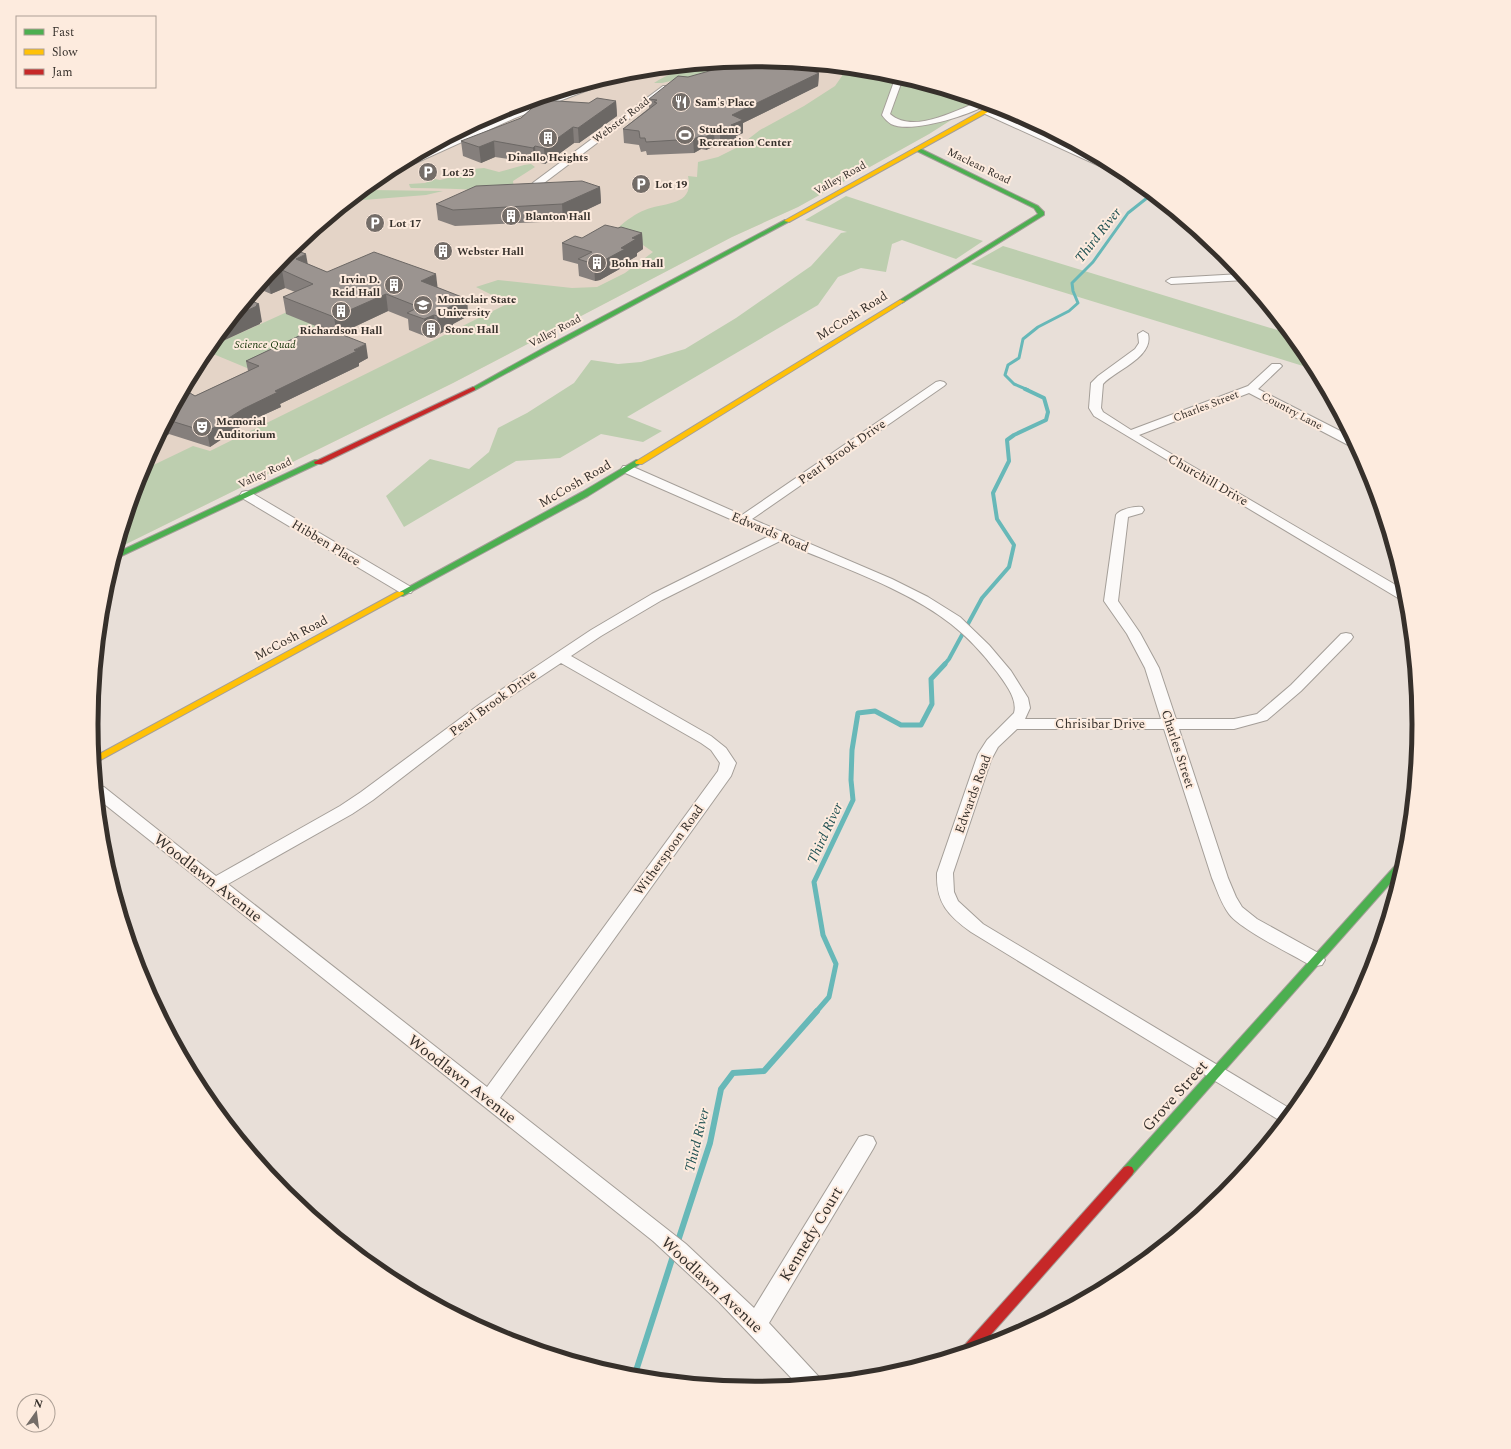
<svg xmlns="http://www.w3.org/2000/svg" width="1511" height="1449" viewBox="0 0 1511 1449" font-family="Spectral,serif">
<rect width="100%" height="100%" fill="#e8dfd8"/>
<path fill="#e4d4c7" d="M756,60l129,13 89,27 -5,3 1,5 -41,26 -131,73 -66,30 -279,146 -335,165 24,-78 61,-115 83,-101 101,-82 114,-61 125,-38z"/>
<g fill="#bdceaf">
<path d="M750,61l-13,5 -75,17h-8c24,-17 66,-20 96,-22z"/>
<path d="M843,69l42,4 89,27 -5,3 1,5 -41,26 -131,73 -66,30 -279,146 -335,165 23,-77 52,-25 17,5 297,-147 -7,-5 -24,-12 22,-7 74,8 25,-1 28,-14 28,-21 -13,-9 -26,-5c1,-4 2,-8 5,-11 6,-6 18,-14 26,-17 18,-8 50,-3 43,-34l9,1 1,-15 20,-5 20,-10 22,-17 44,-24 31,-20 7,-10z"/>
<path d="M531,164l4,3 -22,14 1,8c-34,2 -68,-1 -103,-1l-1,-1 -1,-3 16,-1 10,-4 5,1 8,-2 25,-9 11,-1 15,4 25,-7z"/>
<path d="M370,190l73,1 -17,4 -75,6z"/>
<path d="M846,196l137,45 -27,18 -54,-19 -10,4 -6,28 -25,-4 -23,9 -20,28 -191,112 35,14 -19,11 -42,-8 -41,24 -44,3 -112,66 -18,-31 44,-37 39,10 20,-17 9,-24 29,-15 47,-30 17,-23 27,4 23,-2 44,-13 51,-31 75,-52 30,-33 6,-1 -42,-12z"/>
<path d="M1003,246l287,88 18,22 8,14 -345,-106z"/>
<path d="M287,312l43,13 -77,42 -6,1 -41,-17 4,-4z"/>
</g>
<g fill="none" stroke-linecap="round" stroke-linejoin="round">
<path stroke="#67b8b8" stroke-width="3" d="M1028,390l-14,-6 -9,-9 3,-10 11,-7 4,-19 15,-12 31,-16 9,-8 -5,-12 -1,-8 21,-21 35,-49 24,-19"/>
<path stroke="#67b8b8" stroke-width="4" d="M944,665l5,-6 33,-61 27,-31 5,-22 -17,-26 -4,-26 16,-32 -2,-21 7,-5 32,-15 2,-8 -4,-14 -19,-9"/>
<path stroke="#67b8b8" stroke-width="5" d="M816,1012l13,-15 7,-33 -13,-29 -9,-53 39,-82 -2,-20 1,-30 6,-37 17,-2 26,14h20l11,-21 -1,-25 14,-15"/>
<g stroke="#67b8b8" stroke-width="6">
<path d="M677,1244l33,-101 11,-54 12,-16 31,-2 53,-60"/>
<path d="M634,1377l40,-124"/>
</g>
<defs>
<g id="street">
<path d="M622,74v3l-107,41 -128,58h-6c20,-16 46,-25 68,-35 57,-25 114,-49 173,-67z"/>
<path d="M896,76l7,2 -13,36c19,17 51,3 71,-5 10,-4 17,-8 27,-5 -18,11 -77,30 -97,20 -3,-2 -7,-6 -9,-9z"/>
<path d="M663,86h6l1,2 -130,98h-6l-2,-2 2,-2z"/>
<path d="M986,108l123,56 16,8 8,7h-5l-145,-66 -1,-2z"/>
<path d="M1241,274l5,6 -75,4 -5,-3 5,-3z"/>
<path d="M1143,331l5,3c6,23 -32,36 -45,50l-2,24 2,4 28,18 117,-44 24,-22h8l2,2 -2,2 -22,21 94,48 5,10h-5l-103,-54 -110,42 267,156 2,11 -5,-1 -309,-185 -5,-8 2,-25 7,-7 37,-27 4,-6 -1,-9z"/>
<path d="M940,381l4,1 2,2 -2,2 -192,133 140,60 36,18 32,20 29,28 22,26 10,16 7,11 2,10 -5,11h136l-16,-51 -18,-34 -23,-33 12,-86c4,-6 19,-9 26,-8l2,3 -2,3 -14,4 -10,84 22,32 19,35 17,51h58l23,-5 34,-29 50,-51 5,-1 5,1 2,3 -2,3 -50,51 -34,29 -33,9h-55l49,149 8,19 6,10 15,12 65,36 3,5 -3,5 -6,1 -6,-1c-19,-11 -70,-36 -81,-51 -8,-11 -12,-24 -17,-36l-48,-149h-147l-19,18 -7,13 -38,113 1,19 4,9 25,23 311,187 -10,12 -313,-191c-23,-17 -35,-29 -34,-59l41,-119 9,-14 27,-27c4,-14 -9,-30 -17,-41 -13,-17 -28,-34 -46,-48 -45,-36 -118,-60 -171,-83l-118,59 -61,36 -30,20 140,80 15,12 10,15 -5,13 -231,322 186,146 68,64 105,-171 7,-2 7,2 3,6 -3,6 -104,174 50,54 2,6 -23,2 -79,-83 -66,-61 -555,-442 -1,-13 7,1 112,89 124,-70 21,-14 119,-88 111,-74 61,-36 117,-58 -146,-64 -2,-3 2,-3h8l111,49 194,-133zM561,663l140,80 10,7 9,13 -2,8 -231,316 -259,-203 124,-70 21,-14 117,-90z"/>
<path d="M246,491l4,1 161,95 2,3 -2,3h-10l-159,-95 -2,-3 2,-3z"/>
</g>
<g id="fast">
<path d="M915,148h4l119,58 6,6v3l-142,88 -2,-1v-2l138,-86 -4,-6 -119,-58z"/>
<path d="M785,220l5,1 -315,169h-4l-1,-1 79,-44z"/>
<path d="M315,460h6l1,2 -207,97 1,-6z"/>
<path d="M636,460h6l1,2 -55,34 -185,100h-6l-1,-2 186,-102z"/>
<path d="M1405,857h1l-3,12 -271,306 -4,1 -4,-1 -2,-4 2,-4 278,-309z"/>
</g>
<g id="slow">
<path d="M992,105l5,2 -208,115 -5,-1z"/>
<path d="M900,300l5,1 -263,163h-6l-1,-2z"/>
<path d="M397,592h6l1,2 -309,169 -1,-6z"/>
</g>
<g id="jam">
<path d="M473,387l2,1v2l-154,74h-6l-1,-2z"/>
<path d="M1128,1166l4,1 2,4 -2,4 -153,173 -18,5 1,-5 162,-181z"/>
</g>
</defs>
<use href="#street" stroke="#a49e98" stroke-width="2"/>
<use href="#fast" stroke="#a49e98" stroke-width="2"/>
<use href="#slow" stroke="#a49e98" stroke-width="2"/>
<use href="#jam" stroke="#a49e98" stroke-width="2"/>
<use href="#street" fill="#fcfaf9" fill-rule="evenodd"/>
<use href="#fast" fill="#4caf50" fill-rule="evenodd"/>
<use href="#slow" fill="#ffc107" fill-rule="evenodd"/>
<use href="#jam" fill="#c62828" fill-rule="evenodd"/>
</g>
<g fill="#857f7c">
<path d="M795,70l24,3 -1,13 -75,37v10l-7,3v4l-16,7 -5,-1 -9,4 -5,-1 -7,4 -47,2 -1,-4 -5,1 -2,-7 -15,-2 -1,-14 26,-21v-9l39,-22z"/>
<path d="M616,101l1,15 -38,27h-5l-29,21 -9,-2 -2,1 -39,-6 -14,6 -18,-7 -2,-15 128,-38z"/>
<path d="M600,187l1,16 -38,18 -108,5 -17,-6 -2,-16z"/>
<path d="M642,233l1,16 -6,4v3l-12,7v3l-25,14 -5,1 -16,-5 -1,-12 -15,-4 -1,-17 20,-5z"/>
<path d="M293,248l1,2 14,14 19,8 110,16 30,11 1,17 -15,8v3l-14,7 -3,-2 -9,5 -18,-7 -1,-11 -20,-8 -49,23 29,24 -9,5v3l-79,38 1,3 -35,16 -36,24 -41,-13 -13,9 29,-53 10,6 53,-25 -2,-10 72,-34 -32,-13 -3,-17 12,-5 -10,-4 -14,6 -7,-3 -13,6 35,-43z"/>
</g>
<g fill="#6c6865">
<path d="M819,73l-1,13 -75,37v10l-7,3v4l-16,7v-13l12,-19z"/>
<path d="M616,101l1,15 -38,27 -1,-15z"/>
<path d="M493,115l1,2 -20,8z"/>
<path d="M573,127l1,16 -29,21 -1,-16z"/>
<path d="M714,133l1,13 -9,4 -1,-13z"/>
<path d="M701,136v13l-7,4 -1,-14z"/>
<path d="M494,141l1,16 -14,6 -2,-16z"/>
<path d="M535,146l1,16 -2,1 -1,-15z"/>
<path d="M600,187l1,16 -38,18 -1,-17z"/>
<path d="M642,233l1,16 -6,4v3l-12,7v3l-25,14 -5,1 -1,-17 27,-16 11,-10z"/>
<path d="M306,254l3,17 -13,-12z"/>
<path d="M282,270l3,18 -14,6 -4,-17z"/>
<path d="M436,274l2,17 -17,-10z"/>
<path d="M262,283l2,8 -13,6z"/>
<path d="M386,294l2,17 -51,24 -3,-18z"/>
<path d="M467,299l1,17 -15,8v3l-14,7 -2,-18 10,-8z"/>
<path d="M259,304l3,18 -2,1v1l-50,23 25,-31z"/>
<path d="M434,315l2,17 -9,5 -3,-18z"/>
<path d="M366,344l2,14 -9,5v3l-79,38 1,3 -35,16 -36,24 -3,-15 36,-23 32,-18z"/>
<path d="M167,423l2,11 -13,9z"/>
</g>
<g fill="#9b9490" stroke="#6c6865">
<path d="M756,60l17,2 22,8 4,-2 20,5 -87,42 11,5 -12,5 5,1 -16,8 -6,-1 -9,4 -4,-1 -8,3 -47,3 -1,-4h-5l-1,-7 -16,-2 34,-26 -3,-1 3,-2 -8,-1 29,-23 10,1 57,-16z"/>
<path d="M597,98l19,3 -38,27 -5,-1 -29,21 -9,-2 -2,2 -39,-7 -15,6 -18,-6 60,-23 20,-18 48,3z"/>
<path d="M582,181l18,6 -38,17 -109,6 -17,-6 40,-18z"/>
<path d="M605,225l13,3 3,-1 21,6 -10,5 4,1 -15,9 4,1 -26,14 -5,1 -16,-5 14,-7 -30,-9 13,-7 7,2z"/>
<path d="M292,249l14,5 -10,5 31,13 47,-20 62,22 -15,7 46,18 -20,9 4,2 -14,6 -3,-1 -10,4 -17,-6 12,-6 -33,-13 -52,23 -51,-20 30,-13 -31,-14 -14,6 18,-22z"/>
<path d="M249,300l10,4 -3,1 1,1 -22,10z"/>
<path d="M320,326l46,18 -12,6 3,1 -82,40 3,1 -35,17 -36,23 -39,-12 17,-30 10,6 64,-30 -13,-5z"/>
</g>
<defs>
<symbol id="restaurant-disc" viewBox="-11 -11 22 22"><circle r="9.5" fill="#746d68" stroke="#fdebde"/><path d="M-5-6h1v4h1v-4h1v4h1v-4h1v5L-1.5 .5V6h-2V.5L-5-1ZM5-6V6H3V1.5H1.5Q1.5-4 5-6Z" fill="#fff"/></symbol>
<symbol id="stadium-disc" viewBox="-11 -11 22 22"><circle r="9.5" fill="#746d68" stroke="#fdebde"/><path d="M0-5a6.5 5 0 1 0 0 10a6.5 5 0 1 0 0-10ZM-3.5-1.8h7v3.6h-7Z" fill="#fff"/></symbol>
<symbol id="building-disc" viewBox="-11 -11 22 22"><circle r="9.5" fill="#746d68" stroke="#fdebde"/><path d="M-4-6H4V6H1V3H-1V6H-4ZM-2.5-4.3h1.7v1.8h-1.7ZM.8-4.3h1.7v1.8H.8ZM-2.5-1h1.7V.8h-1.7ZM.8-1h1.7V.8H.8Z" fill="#fff"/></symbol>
<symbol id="parking-disc" viewBox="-11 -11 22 22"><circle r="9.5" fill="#746d68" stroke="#fdebde"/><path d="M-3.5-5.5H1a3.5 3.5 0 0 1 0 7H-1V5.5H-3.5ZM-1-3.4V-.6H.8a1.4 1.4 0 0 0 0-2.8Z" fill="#fff"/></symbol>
<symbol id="university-disc" viewBox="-11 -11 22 22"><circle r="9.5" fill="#746d68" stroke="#fdebde"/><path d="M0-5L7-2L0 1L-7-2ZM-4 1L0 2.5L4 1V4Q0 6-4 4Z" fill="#fff"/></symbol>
<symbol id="theatre-disc" viewBox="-11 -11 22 22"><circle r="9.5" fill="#746d68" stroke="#fdebde"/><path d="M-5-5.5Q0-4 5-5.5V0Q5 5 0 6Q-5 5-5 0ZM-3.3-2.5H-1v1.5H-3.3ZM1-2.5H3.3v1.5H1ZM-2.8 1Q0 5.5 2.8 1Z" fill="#fff"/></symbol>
</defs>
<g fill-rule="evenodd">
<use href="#restaurant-disc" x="670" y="91" width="22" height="22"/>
<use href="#stadium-disc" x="674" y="124" width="22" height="22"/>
<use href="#building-disc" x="537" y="127" width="22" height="22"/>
<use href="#parking-disc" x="417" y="161" width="22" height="22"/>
<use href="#parking-disc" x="630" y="173" width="22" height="22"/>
<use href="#building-disc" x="500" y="205" width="22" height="22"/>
<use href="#parking-disc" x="364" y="212" width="22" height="22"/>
<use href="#building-disc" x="432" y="240" width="22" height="22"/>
<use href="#building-disc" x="586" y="252" width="22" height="22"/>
<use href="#building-disc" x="383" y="274" width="22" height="22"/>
<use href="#university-disc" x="412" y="294" width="22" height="22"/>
<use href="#building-disc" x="330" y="300" width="22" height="22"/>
<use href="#building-disc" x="420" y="318" width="22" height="22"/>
<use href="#theatre-disc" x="191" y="416" width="22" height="22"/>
</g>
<g text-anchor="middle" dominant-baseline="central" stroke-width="4" stroke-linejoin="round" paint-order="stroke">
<g font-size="11" font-weight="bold" fill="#36302b" stroke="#fdebde" text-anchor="start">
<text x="695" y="102">Sam's Place</text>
<text x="699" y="129">Student<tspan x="699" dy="13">Recreation Center</tspan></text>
<text x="548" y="157" text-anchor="middle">Dinallo Heights</text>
<text x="442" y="172">Lot 25</text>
<text x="655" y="184">Lot 19</text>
<text x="525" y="216">Blanton Hall</text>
<text x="389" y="223">Lot 17</text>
<text x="457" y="251">Webster Hall</text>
<text x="611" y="263">Bohn Hall</text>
<text x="380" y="279" text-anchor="end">Irvin D.<tspan x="380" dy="13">Reid Hall</tspan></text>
<text x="437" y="299">Montclair State<tspan x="437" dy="13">University</tspan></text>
<text x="445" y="329">Stone Hall</text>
<text x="341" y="330" text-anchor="middle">Richardson Hall</text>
<text x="216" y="421">Memorial<tspan x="216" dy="13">Auditorium</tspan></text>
</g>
<g font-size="11" fill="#36302b" stroke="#fdebde">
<text transform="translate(621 120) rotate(-37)">Webster Road</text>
<text transform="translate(979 166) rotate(26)">Maclean Road</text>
<text transform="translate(840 178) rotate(-29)">Valley Road</text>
<text transform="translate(555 331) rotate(-28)">Valley Road</text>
<text transform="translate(1206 406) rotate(-21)">Charles Street</text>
<text transform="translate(1292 411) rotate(28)">Country Lane</text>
<text transform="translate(265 473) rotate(-25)">Valley Road</text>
</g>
<g font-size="11" font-style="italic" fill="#123206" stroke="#fdebde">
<text x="265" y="344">Science Quad</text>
</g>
<g font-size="13" fill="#36302b" stroke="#fdebde">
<text transform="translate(852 316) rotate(-32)">McCosh Road</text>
<text transform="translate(842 452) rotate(-35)">Pearl Brook Drive</text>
<text transform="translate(1208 480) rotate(30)">Churchill Drive</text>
<text transform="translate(575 484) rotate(-30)">McCosh Road</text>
<text transform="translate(770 532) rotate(23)">Edwards Road</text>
<text transform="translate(326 543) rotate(31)">Hibben Place</text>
<text transform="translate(291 638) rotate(-28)">McCosh Road</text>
<text transform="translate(493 703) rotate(-36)">Pearl Brook Drive</text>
<text x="1100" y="724">Chrisibar Drive</text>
<text transform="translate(1178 749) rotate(72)">Charles Street</text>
<text transform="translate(973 794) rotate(-70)">Edwards Road</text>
<text transform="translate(669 850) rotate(-54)">Witherspoon Road</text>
</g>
<g font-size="14" font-style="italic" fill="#1f5052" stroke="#fdebde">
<text transform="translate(1098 235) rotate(-52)">Third River</text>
<text transform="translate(825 833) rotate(-65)">Third River</text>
<text transform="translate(697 1140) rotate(-76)">Third River</text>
</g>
<g font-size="16" fill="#36302b" stroke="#fdebde">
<text transform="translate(208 878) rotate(38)">Woodlawn Avenue</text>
<text transform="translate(462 1079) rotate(38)">Woodlawn Avenue</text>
<text transform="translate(1175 1096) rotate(-48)">Grove Street</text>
<text transform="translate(811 1234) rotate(-59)">Kennedy Court</text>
<text transform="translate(712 1285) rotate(43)">Woodlawn Avenue</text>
</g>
</g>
<path d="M0 0H1511V1449H0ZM98 724a657 657 0 1 1 1314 0a657 657 0 1 1-1314 0Z" fill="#fdebde" fill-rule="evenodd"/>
<path fill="none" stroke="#36302b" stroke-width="5" d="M98 724a657 657 0 1 1 1314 0a657 657 0 1 1-1314 0Z"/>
<rect x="16" y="16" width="140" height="72" fill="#fdebde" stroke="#ada096"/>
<rect x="24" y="29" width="20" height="6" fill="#4caf50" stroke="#ada096"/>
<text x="52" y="36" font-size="12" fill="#36302b">Fast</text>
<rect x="24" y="49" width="20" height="6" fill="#ffc107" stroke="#ada096"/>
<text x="52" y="56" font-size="12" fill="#36302b">Slow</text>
<rect x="24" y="69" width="20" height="6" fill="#c62828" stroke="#ada096"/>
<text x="52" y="76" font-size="12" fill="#36302b">Jam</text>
<g transform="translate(36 1413) rotate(14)"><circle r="19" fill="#fdebde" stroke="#ada096"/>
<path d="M0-3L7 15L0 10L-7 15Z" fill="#746d68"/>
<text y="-6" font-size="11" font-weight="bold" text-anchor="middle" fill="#36302b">N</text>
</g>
</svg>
